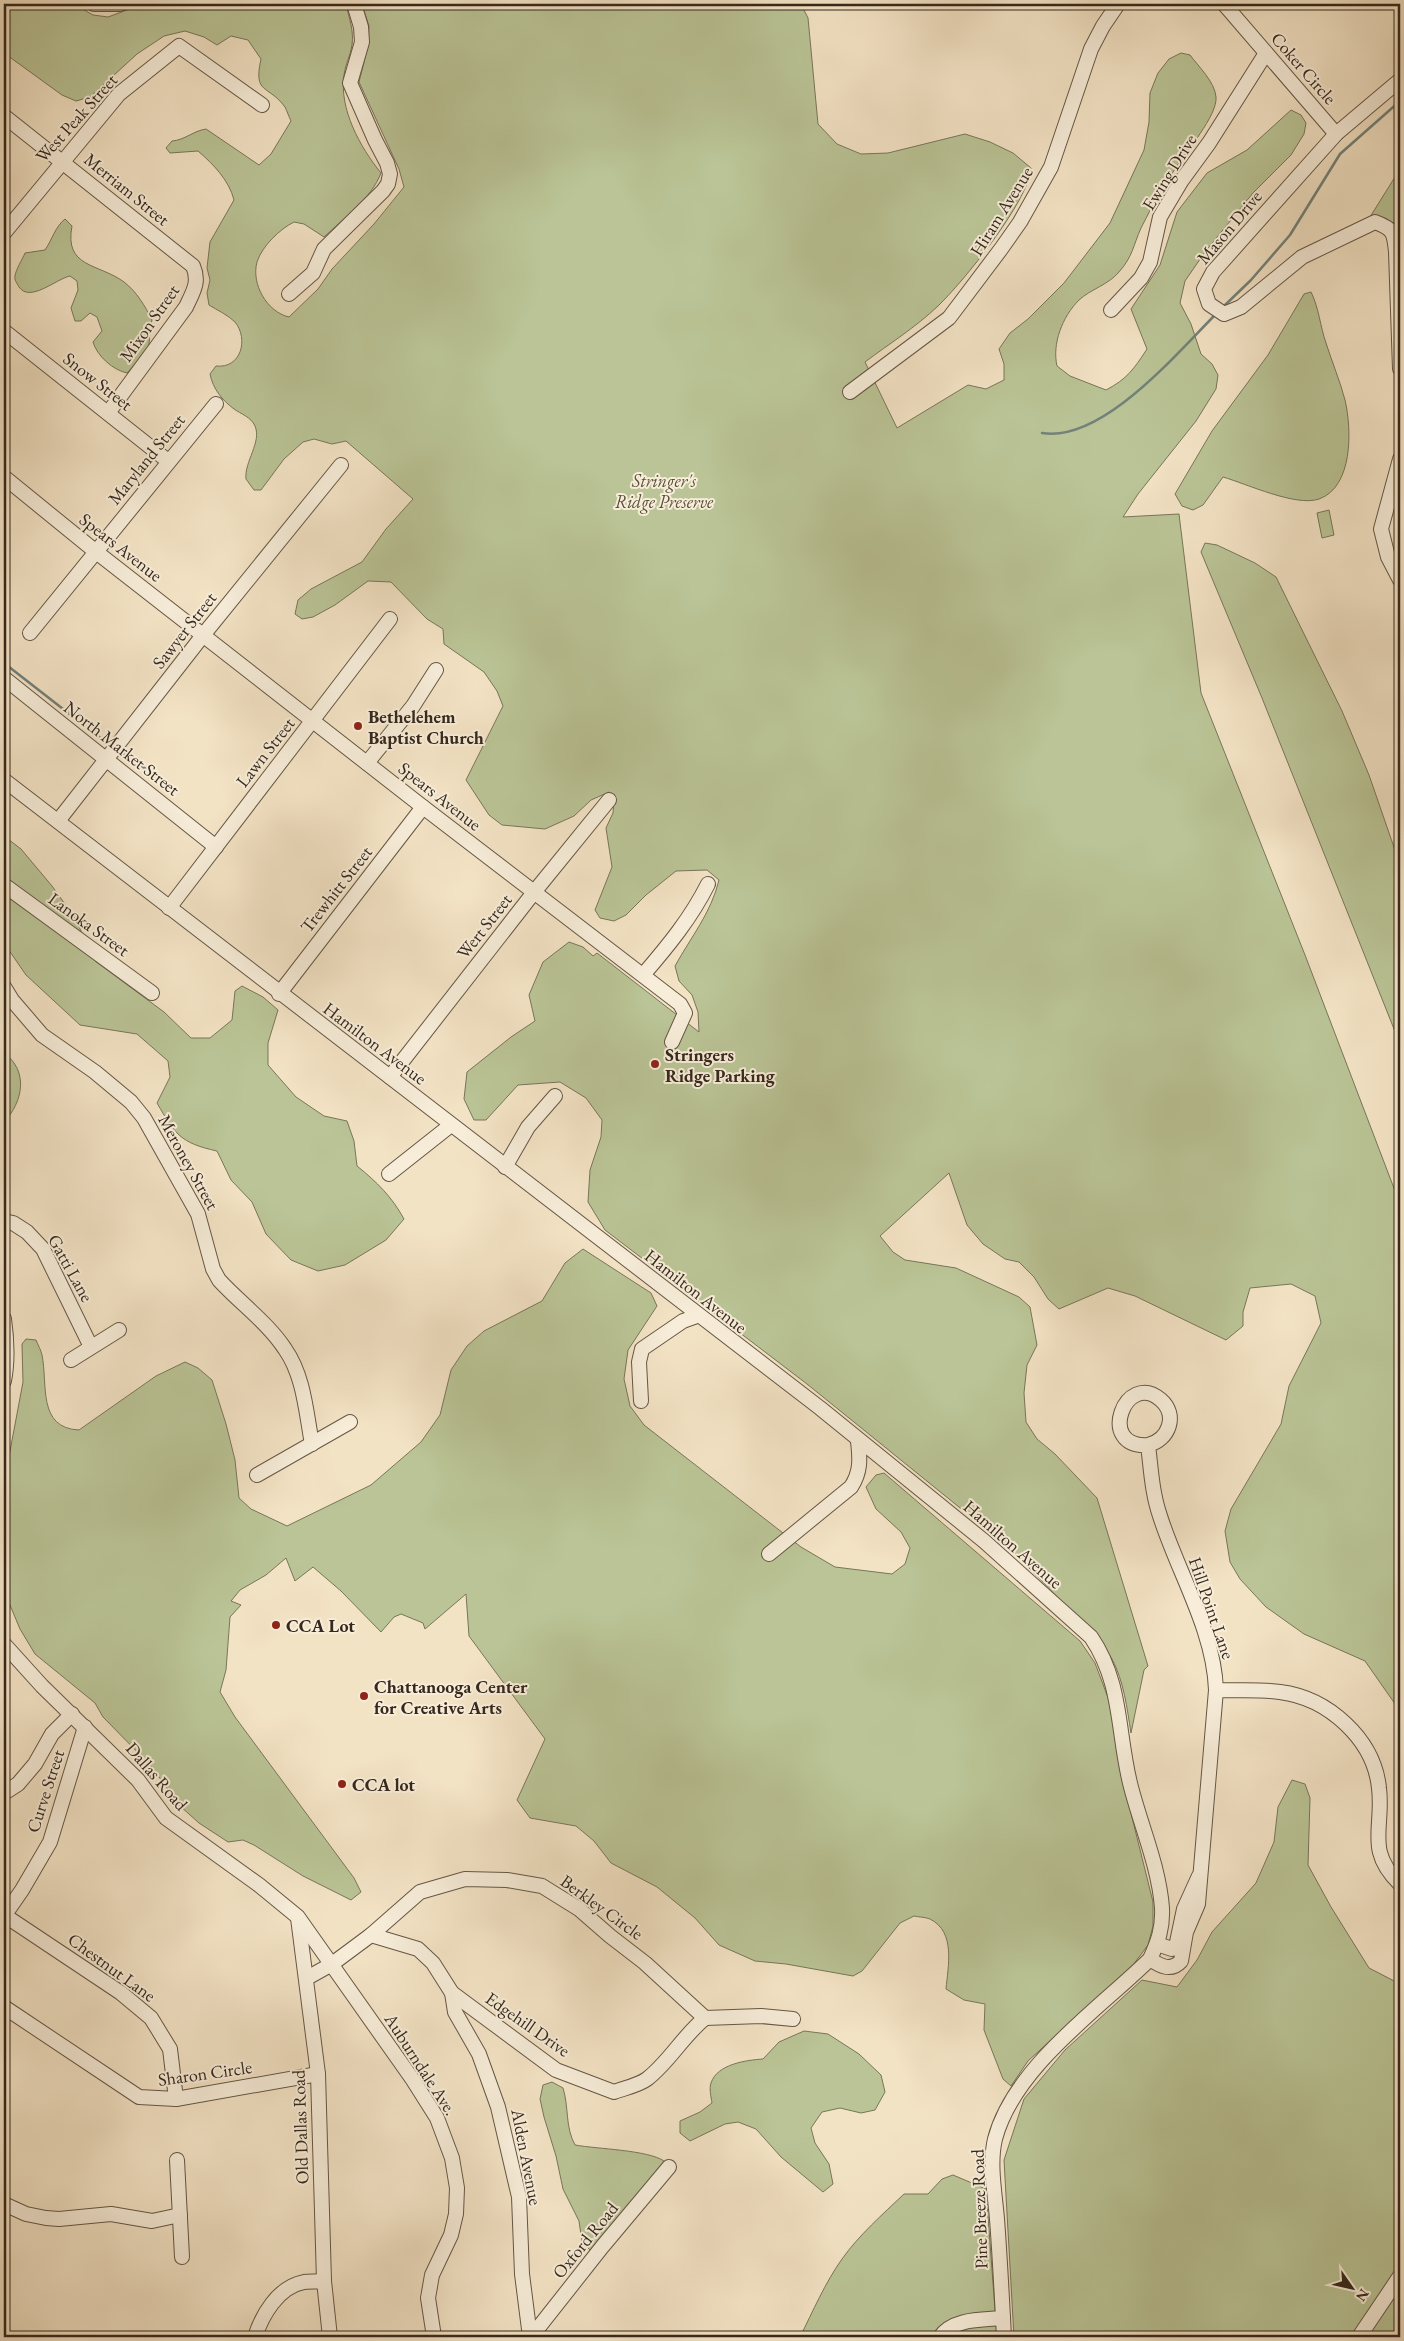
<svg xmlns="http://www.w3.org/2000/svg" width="1404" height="2341" viewBox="0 0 1404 2341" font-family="'EB Garamond',serif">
<rect width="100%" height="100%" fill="#f3e3c5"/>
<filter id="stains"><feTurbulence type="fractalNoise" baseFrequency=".004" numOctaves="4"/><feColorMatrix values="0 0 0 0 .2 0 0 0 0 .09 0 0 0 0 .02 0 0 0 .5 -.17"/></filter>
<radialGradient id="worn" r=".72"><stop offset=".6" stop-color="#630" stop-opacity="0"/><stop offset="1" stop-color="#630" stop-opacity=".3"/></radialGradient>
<g fill="#bac496" stroke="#787659">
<path d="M4,4h70l19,11 15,2 35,-13h203c3,14 8,26 6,41 -1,10 -7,19 -8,30 -5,34 16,72 37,98 -10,26 -37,45 -57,64l-20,-13 -10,-2c-14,7 -32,24 -37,40 -6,22 10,50 32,55l29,-28 14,-20 42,-45 30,-37 -5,-18 -40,-87 9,-36 1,-20 -7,-22h439l7,14 10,106 19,20 24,10 27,-1 77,-19 25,8 23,11 18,15c-2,33 -68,114 -93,138 -22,21 -49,38 -73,56l32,66 71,-43 18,4 18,-9v-16l-5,-15 11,-16 18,-14 36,-36 46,-60 34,-73 5,-28 1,-29 8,-20 11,-14 12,-6 9,2c8,11 25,27 26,42 2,18 -31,56 -41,72 -13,19 -24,39 -34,59 -8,18 -8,28 -22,44 -11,13 -28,17 -40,28 -17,17 -27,44 -22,66l13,10 36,14c21,-11 28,-21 41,-41l-16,-40 29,-44 17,-53 30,-39 40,-23 44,-40 10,5 5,8 -2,11 -13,21 -38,38 -48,59 -20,29 -5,22 11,21 10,30 11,10 6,11 -2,14 -20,32 -58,73 -15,23 56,-3 22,179 104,262 95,249v507l-35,-50 -61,-27 -38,-27 -26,-28 -10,-17 -5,-31 6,-22 50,-85 8,-38 32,-63 -6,-27 -24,-12 -41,4 -7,24v14l-17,14 -91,-44 -27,-8 -49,21 -11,-10 -14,-22 -15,-15 -14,-3 -22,-15 -16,-19 -18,-52 -69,63 13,16 12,8 51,8 63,29 11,10 7,38 -10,20 -3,28 2,29 11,17 18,15 42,44 51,168 -4,4 -13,63c-4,-25 -7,-51 -19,-74 -13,-23 -31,-39 -50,-57 -20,-20 -39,-41 -59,-61l-7,-4 -189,-153 -202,-154 -17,-28 2,-32 11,-33 1,-17 -16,-22 -26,-16 -42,3 -32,35h-12l-10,-21 3,-27 44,-35 24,-16 -6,-26 14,-33 26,-20 14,5 10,9 4,-3 102,79 -1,-20 -6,-17 -13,-14 -4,-15c16,-29 36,-53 44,-86l-12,-10 -31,1 -30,24 -20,20 -12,6 -14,-3 -5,-8 17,-43 -6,-39 7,-15 1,-13 -5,-8 -18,8 -17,16 -29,13 -43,-4 -13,-10 -23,-35 37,-74 -6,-15 -13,-19 -40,-28 -1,-15 -16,-10 -36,-37 -23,-1 -33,24 -22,12 -11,2 -7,-5 3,-14 13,-11 51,-27 24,-33 27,-30 -67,-58 -14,3 -18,-5 -11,3 -19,17 -23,31h-7l-8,-11c-2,-17 16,-37 9,-53 -4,-9 -14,-12 -21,-17 -12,-9 -21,-20 -24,-35l6,-8c25,3 33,-27 19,-44 -7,-7 -18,-12 -26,-17l-2,-12 3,-13 -3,-12 3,-26 24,-42c-5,-20 -21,-36 -36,-49l-28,2 -4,-5 6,-7c13,-1 21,-10 34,-12l53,36 12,-11 20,-33c-2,-4 -4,-10 -6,-14 -17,-23 -32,-12 -24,-48l-13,-19 -17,-4 -14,9 -13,-8 -19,-6 -21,5 -27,18 -47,43 -14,4 -14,-6 -58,-42z"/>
<path d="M1400,169v62l-6,-8 -24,-6z"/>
<path d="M65,219l7,7c-8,42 26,37 52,56 13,10 21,24 28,38 -3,10 -2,16 -3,24 -3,10 -15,21 -22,29 -14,-3 -30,-17 -34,-31l9,-11 -5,-14 -7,-4 -9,8h-6l-4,-13 7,-18 -1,-9 -7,-5c-14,3 -40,27 -51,11 -2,-4 -5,-7 -4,-11 1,-7 7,-16 10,-23l20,-3c7,-10 10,-23 20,-31z"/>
<path d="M1311,292c8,16 9,34 15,51 6,19 14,38 19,57 7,30 8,87 -26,99 -23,8 -72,-15 -96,-22l-20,28 -10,5 -11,-4 -7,-12 37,-63 56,-76 36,-61z"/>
<path d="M1329,510l5,25 -12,3 -5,-25z"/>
<path d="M1205,543l12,2 38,18 21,14 66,134 27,64 28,81 3,4v184l-138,-346 -61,-146z"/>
<path d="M4,836l17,13 31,37 23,32 20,43 69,51 27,26h19l22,-18 3,-29 7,-5 21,11 15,13 -10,33v22l28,32 28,19 23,5 7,20 3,25c20,16 35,31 47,53l-18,21 -41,25 -27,6 -27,-11 -25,-26 -14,-32 -21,-22 -14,-29c-37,-8 -42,-17 -60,-48l13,-26 -2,-16 -31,-27 -57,-9 -54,-50 -22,-32z"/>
<path d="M4,1053c25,18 19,49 0,69z"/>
<path d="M583,1249l68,44 6,13 -29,44 -4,29 6,27 14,19 157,122 34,20 57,7 13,-10 5,-16 -9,-16 -25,-23 -10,-22 10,-12 8,-2 196,168 15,22 15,40 11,70 32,129v24l-5,19 -15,20 -105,96 -17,25 -8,-7 -19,-49 1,-26 -21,-4 -18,-11c2,-23 10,-57 -16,-70 -5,-2 -12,-2 -16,-3l-14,7 -38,48 -9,5 -67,-12 -31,-3 -36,-16 -24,-27 -38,-31 -46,-24 -17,-22 -18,-15 -46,-8 -13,-18 28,-61 -76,-103 -3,-42 -41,35 -2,-6 -22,-9 -7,3 -13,15 -40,-41 -28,-24 -18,14 -9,-23 -20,17 -26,15 -9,11 10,4 -11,12 -4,53 -6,22 15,25 119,161 7,14 -10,8 -48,-24 -49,-31 -11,-5 -15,2 -29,-19 -19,-17 -29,-40 -48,-49 -8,-14 -60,-49 -15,-25 -13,-31 -3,-15v-100l19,-101 -1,-38 4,-5 10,1c2,5 5,10 6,15 6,29 -5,73 37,75l77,-54 29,-14 13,6 14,12 14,44 9,36 4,38 12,11 36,17 84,-41 50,-43 19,-27 11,-45 16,-24 17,-15 58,-30 23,-38z"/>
<path d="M1292,1780l13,4 5,14 -2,67 23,42 38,61 31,16v353h-386l-10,-177 20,-61 41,-49 77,-70 35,7 20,-27 15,-28 44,-49 18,-41 4,-35z"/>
<path d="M804,2031l24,3 31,20 22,21 4,17 -10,18 -14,3 -21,-5 -18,4 -11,16 4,15 14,21 4,20 -10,8 -42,-35 -25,-28 -18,-7 -13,2 -35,17 -10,-8v-12l20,-9 12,-9c-1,-6 -3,-15 -1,-20 6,-19 36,-23 52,-24l16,-17z"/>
<path d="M552,2082l11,6c6,19 2,39 12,57 22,4 73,5 89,16v4l-72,87 -10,-10 -3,-21 -16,-32 -7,-33 -12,-39 -4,-18 3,-14z"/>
<path d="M953,2175l33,14 11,148h-197c13,-26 25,-54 42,-78 17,-24 41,-45 62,-65h24l14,-15z"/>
</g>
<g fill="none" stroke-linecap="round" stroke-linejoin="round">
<g stroke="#73827a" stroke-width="2.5">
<path d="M1223,307l28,-27 39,-45 50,-81 60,-53"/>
<path d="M1042,433c60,10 134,-79 174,-119"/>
<path d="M4,663l104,81"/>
<path d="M124,754l22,15"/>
</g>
<defs>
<g id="minor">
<path d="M94,4h26"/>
<path d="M1224,4l112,130"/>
<path d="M1400,80l-64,54 -123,138 -9,17 5,15 15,10 17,-7 61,-50 73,-35c19,7 19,11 21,30l4,117"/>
<path d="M4,116l189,150c7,16 0,26 -7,41l-78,106"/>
<path d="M4,233l115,-139 60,-48 83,59"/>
<path d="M289,294l24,-21 11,-24 59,-58 5,-7 2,-10 -3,-11 -12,-23 -25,-57 12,-41 -1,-15 -7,-23"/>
<path d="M1111,310l30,-32 9,-16 10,-45 22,-37 27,-37 57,-90"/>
<path d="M4,331l164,130"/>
<path d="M850,392l99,-74 52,-69 19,-27 31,-55 40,-118 12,-23 15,-22"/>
<path d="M1400,459l-19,70 7,28 12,23"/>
<path d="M4,477l91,74 328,256 257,197 5,9 -13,29"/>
<path d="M30,633l186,-229"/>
<path d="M4,678l212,169"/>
<path d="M367,763l46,-57 23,-36"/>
<path d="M4,780l816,628 164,133 107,96c32,47 26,97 40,150 10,39 28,80 31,121 1,20 -4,34 -12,51 -52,51 -136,108 -155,180 -6,25 0,55 2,80 3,40 5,79 7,118"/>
<path d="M58,821l146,-187 137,-169"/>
<path d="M4,885l148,108"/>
<path d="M169,908l221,-289"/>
<path d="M643,975c25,-29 48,-57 65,-91"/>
<path d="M4,987l8,13 30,35 53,37 36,30 13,16 54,96 15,55 6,11c21,23 49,43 66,69 19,27 21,63 27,95"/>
<path d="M279,994l144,-187"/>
<path d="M390,1077l145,-186 74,-91"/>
<path d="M505,1167l23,-40 27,-31"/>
<path d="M389,1174l62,-49"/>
<path d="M4,1221l9,2 14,9 16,17 48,98"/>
<path d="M4,1319c3,21 4,41 0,62"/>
<path d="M71,1360l48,-30"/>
<path d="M641,1401l-2,-39 3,-13 41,-28 14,-5"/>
<path d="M1148,1445c21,-5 30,-30 13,-45 -36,-31 -65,49 -13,45 3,24 4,48 12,71 18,57 54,114 56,174l-18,214 -12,28 -5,29c-10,11 -21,5 -31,-2"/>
<path d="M257,1475l93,-53"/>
<path d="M769,1554l82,-67c10,-15 9,-28 7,-46"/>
<path d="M4,1644l38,42 96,94 28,38 93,67 39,32 115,163 24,38 15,40 5,30 -1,26 -5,21 -19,40 -4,23 6,39"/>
<path d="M1216,1690c21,1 43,-1 64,2 48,6 94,47 99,96 5,40 -14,62 21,96"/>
<path d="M4,1793l14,-9 17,-20 17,-30 20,-20"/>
<path d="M4,1915l117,78 30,25 19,31 6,50"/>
<path d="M4,1916l18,-26 28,-48 35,-115"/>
<path d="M298,1918l20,156 6,207 6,56"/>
<path d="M371,1935l47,14 15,14 19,30 104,77 58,22c11,-4 25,-7 33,-13 22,-17 36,-43 58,-61"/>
<path d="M1157,1944l15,5 4,-2 8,-38 15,-33"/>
<path d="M307,1978l25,-14 39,-29 49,-43 45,-13 42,1 35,6 37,23 31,27 35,27 60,55 56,-2 32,3"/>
<path d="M452,1993l3,19 24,42 19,53 21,90 3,77 8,63"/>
<path d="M4,2007l135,90 37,2 142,-25"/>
<path d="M177,2160l5,97"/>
<path d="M4,2204l22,10 20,4 13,1 52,-5 41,7 28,-6"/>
<path d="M255,2337c7,-22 23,-50 49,-55 6,-1 13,0 20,-1"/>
<path d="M531,2337l71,-90 67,-80"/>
<path d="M940,2337c13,-19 42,-17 63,-19"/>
<path d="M1359,2337l41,-61"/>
</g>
</defs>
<use href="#minor" stroke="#655746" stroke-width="16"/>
<use href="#minor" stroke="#f7edd9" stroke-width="14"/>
</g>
<g fill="#8f2418" stroke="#f7edd9" stroke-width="2">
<circle cx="358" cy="726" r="5"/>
<circle cx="655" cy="1064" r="5"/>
<circle cx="276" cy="1625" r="5"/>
<circle cx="364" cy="1696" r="5"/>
<circle cx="342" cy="1784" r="5"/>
</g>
<g text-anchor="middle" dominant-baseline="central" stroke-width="4" stroke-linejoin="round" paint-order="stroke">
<g font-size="18" fill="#36281c" stroke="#f7edd9">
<text transform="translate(1304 68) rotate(49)">Coker Circle</text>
<text transform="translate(76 118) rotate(-48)">West Peak Street</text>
<text transform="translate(1169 172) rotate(-58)">Ewing Drive</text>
<text transform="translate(127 189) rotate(39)">Merriam Street</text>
<text transform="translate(1001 211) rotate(-58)">Hiram Avenue</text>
<text transform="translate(1229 227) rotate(-50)">Mason Drive</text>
<text transform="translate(149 323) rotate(-55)">Mixon Street</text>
<text transform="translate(98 381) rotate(38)">Snow Street</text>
<text transform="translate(146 459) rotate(-51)">Maryland Street</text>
<text transform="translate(121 547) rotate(38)">Spears Avenue</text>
<text transform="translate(184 630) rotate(-52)">Sawyer Street</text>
<text transform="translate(122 748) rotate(38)">North Market Street</text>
<text transform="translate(265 752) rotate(-52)">Lawn Street</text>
<text transform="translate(440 796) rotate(38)">Spears Avenue</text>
<text transform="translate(336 889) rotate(-52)">Trewhitt Street</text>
<text transform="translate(89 924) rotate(36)">Lanoka Street</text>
<text transform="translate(484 926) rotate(-52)">Wert Street</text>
<text transform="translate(375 1043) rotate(37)">Hamilton Avenue</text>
<text transform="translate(189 1162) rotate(61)">Meroney Street</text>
<text transform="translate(71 1268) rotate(61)">Gatti Lane</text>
<text transform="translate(696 1291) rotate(38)">Hamilton Avenue</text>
<text transform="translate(1013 1544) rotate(41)">Hamilton Avenue</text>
<text transform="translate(1212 1608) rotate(71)">Hill Point Lane</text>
<text transform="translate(157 1776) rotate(49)">Dallas Road</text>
<text transform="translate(45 1791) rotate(-72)">Curve Street</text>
<text transform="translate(602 1907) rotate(36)">Berkley Circle</text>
<text transform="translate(112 1967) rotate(36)">Chestnut Lane</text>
<text transform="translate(528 2024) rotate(35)">Edgehill Drive</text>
<text transform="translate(421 2064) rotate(57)">Auburndale Ave.</text>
<text transform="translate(205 2073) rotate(-8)">Sharon Circle</text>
<text transform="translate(300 2127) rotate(-92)">Old Dallas Road</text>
<text transform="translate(527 2157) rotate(79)">Alden Avenue</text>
<text transform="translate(979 2209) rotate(-92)">Pine Breeze Road</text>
<text transform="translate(585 2240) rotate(-51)">Oxford Road</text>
</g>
<g font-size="18" font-style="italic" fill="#574f3a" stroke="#f7edd9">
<text x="664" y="480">Stringer's<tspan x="664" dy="21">Ridge Preserve</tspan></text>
</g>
<g font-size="18" font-weight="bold" fill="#36281c" stroke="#f7edd9" text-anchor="start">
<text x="368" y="716">Bethelehem<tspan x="368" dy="21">Baptist Church</tspan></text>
<text x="665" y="1054">Stringers<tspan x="665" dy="21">Ridge Parking</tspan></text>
<text x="286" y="1625">CCA Lot</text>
<text x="374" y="1686">Chattanooga Center<tspan x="374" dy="21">for Creative Arts</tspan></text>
<text x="352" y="1784">CCA lot</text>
</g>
</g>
<rect width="1404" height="2341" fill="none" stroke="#f3e3c5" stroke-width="20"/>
<rect x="5" y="5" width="1394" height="2331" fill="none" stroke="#36281c" stroke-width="2.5"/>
<rect x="10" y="10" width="1384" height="2321" fill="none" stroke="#36281c"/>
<g transform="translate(1352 2288) rotate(124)" stroke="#f7edd9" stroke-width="4" paint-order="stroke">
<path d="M0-4L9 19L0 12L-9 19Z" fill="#36281c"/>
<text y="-8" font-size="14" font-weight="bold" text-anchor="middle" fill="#36281c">N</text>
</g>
<rect width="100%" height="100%" filter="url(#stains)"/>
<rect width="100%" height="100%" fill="url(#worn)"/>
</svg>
